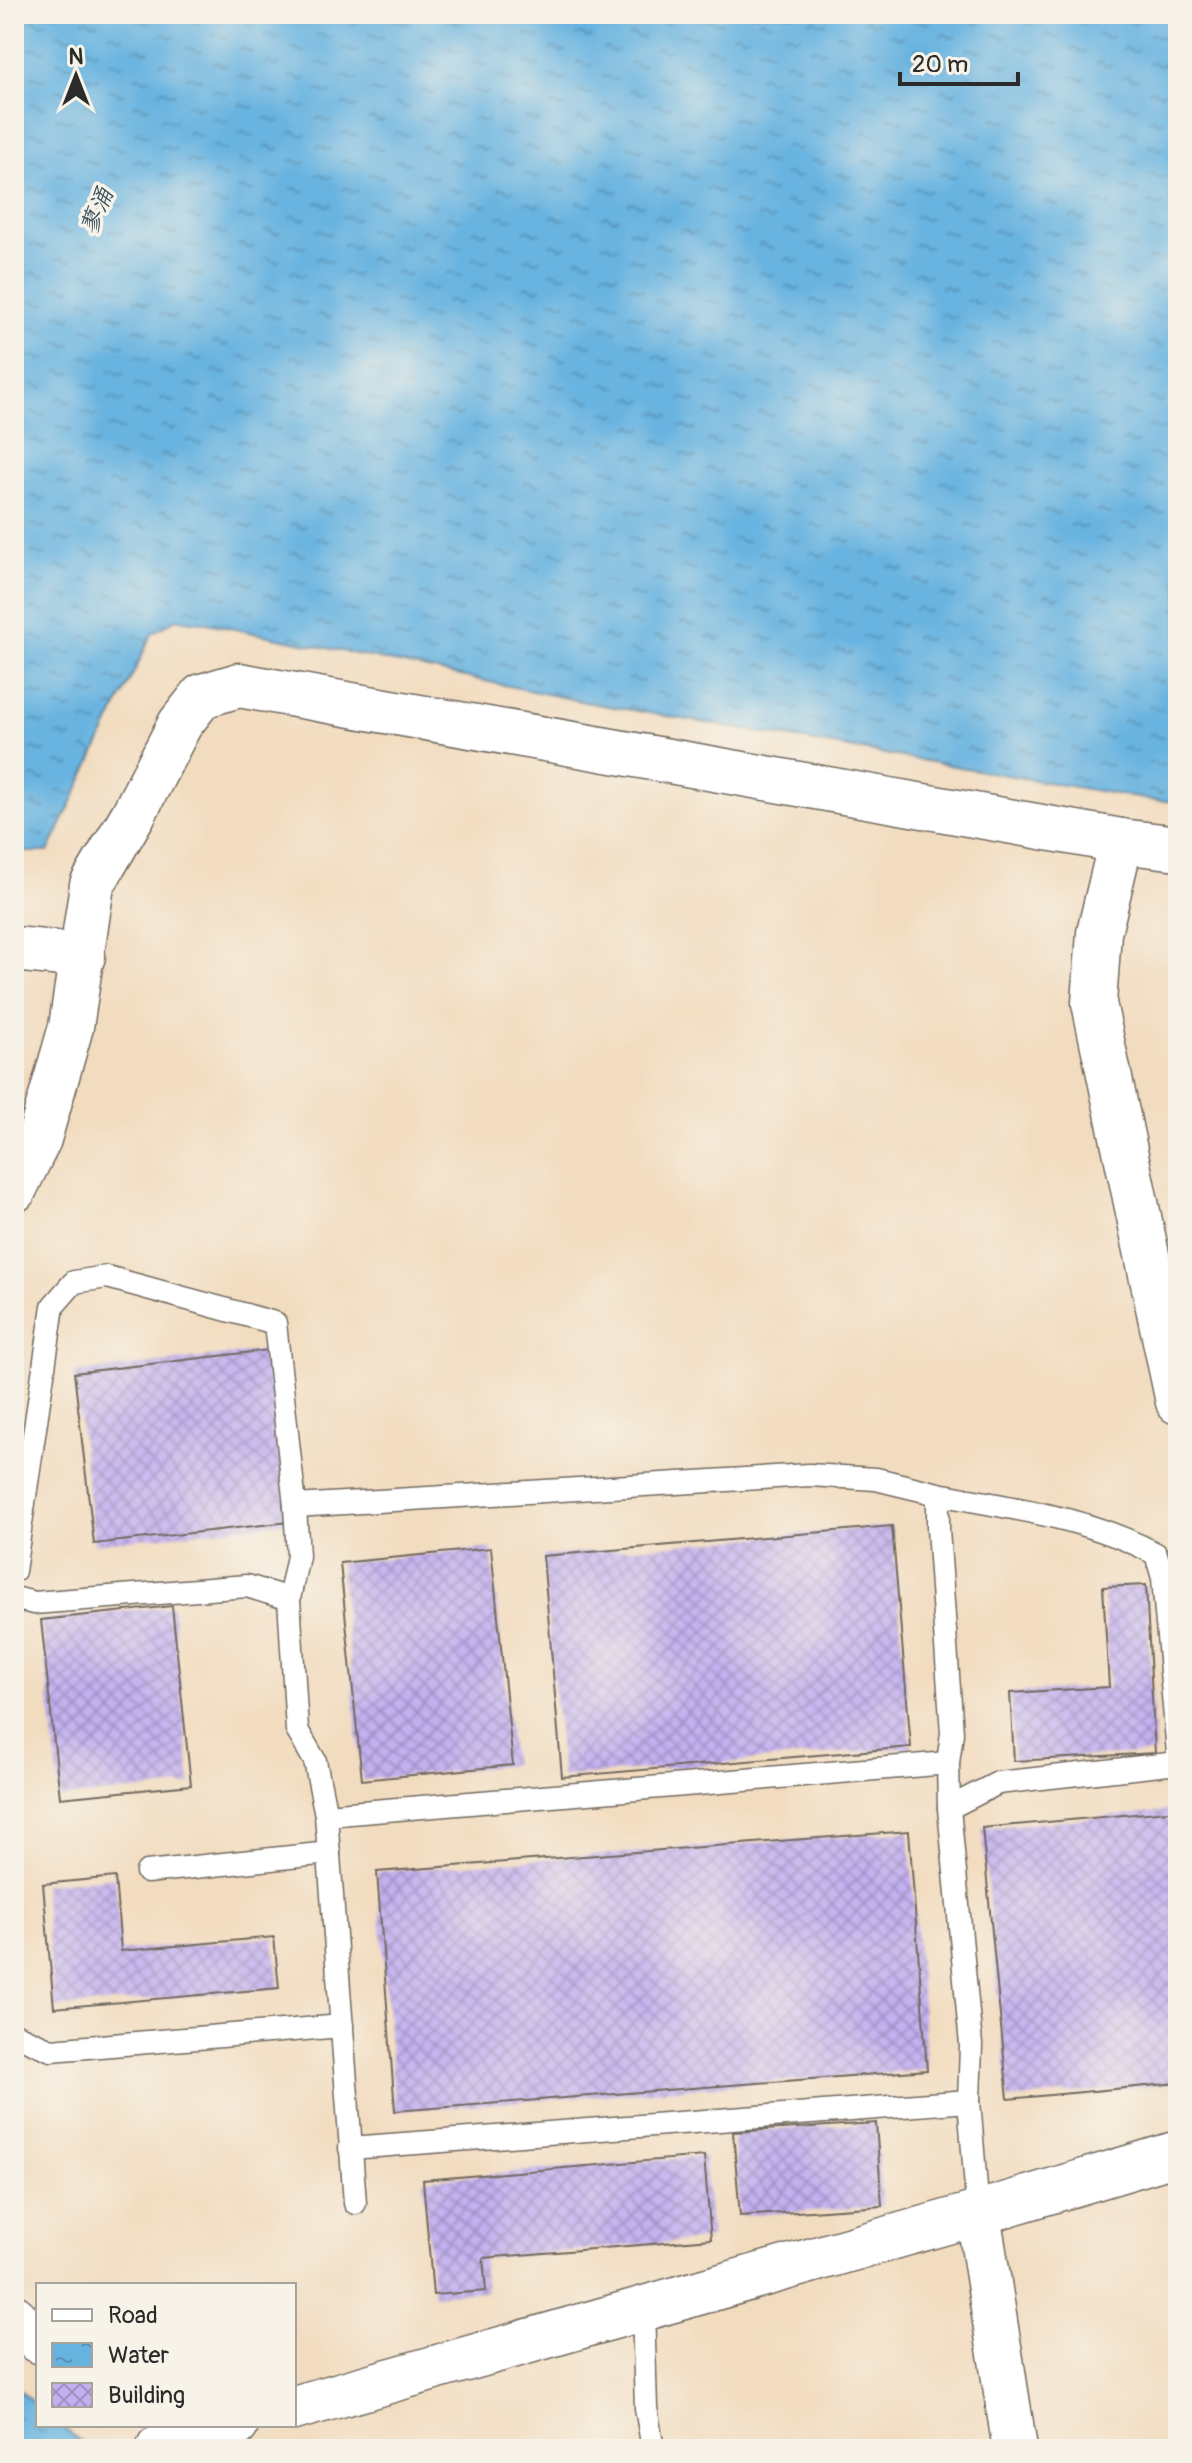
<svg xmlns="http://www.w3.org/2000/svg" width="1192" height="2463" viewBox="0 0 1192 2463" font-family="Pangolin,'LXGW WenKai TC',sans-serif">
<defs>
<pattern id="water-ripples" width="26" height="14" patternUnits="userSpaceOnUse" patternTransform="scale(2)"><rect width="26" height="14" fill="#67b3e0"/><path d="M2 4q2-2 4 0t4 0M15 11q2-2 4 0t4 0" fill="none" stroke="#5592b6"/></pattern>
<pattern id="building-cross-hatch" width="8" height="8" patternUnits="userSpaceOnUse" patternTransform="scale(2)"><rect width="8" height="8" fill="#c3b0f0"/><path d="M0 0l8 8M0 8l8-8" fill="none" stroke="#9f8fc3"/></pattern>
</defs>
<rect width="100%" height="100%" fill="#f7f3e8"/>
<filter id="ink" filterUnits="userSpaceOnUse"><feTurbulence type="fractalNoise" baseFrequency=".0125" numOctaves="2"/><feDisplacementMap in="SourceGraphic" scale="16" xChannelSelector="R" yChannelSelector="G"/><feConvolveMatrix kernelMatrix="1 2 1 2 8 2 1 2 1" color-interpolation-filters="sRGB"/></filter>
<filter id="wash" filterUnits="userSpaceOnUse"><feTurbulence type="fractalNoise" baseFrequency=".006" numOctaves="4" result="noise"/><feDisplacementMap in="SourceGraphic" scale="32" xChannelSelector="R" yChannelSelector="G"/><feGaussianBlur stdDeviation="1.8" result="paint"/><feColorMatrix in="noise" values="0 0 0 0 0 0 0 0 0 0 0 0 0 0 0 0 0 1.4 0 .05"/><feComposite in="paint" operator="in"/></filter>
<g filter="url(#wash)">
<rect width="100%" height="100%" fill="#f2dcbf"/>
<g fill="url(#water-ripples)" stroke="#496f86" stroke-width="2">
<path d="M14,14h1164v788l-28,-2 -565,-98 -383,-80 -26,-3 -24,15 -104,218h-34z"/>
<path d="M14,2386l24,20v19h22l30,24h-76z"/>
</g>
<g id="blocks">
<g fill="url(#building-cross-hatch)">
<path d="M269,1350l20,172 -195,22 -20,-171z"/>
<path d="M892,1526l19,221 -349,30 -19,-221z"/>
<path d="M491,1548l22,217 -151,15 -22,-217z"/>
<path d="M1146,1585l9,168 -141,8 -4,-68 99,-6 -6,-100z"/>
<path d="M172,1606l19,179 -131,13 -19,-178z"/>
<path d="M1178,1810v273l-170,16 -26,-271z"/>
<path d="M909,1831l18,239 -532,41 -18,-239z"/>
<path d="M115,1877l6,74 153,-14 5,51 -225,20 -11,-124z"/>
<path d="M876,2123l6,83 -142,10 -7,-84z"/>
<path d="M704,2156l7,83 -228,19 3,33 -53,4 -10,-115z"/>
</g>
</g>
</g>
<g filter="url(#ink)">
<use href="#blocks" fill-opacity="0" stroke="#71695f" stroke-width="2"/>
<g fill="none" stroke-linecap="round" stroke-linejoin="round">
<defs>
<g id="lane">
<path d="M938,1494c73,14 152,24 218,60l7,24 15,175"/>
<path d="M295,1506l514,-31 67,4 62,15v35l14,204 -4,30 1,45 22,237 -2,56 9,112"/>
<path d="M14,1571l39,-265 21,-24 33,-5 168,46 20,183 3,50 -9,43 8,131 18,31 11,54 29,388"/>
<path d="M14,1598l20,5 213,-17 42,13"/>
<path d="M949,1808l49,-25 180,-20"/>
<path d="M326,1815l622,-52"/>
<path d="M147,1872l182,-19"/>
<path d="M14,2034l37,16 291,-24"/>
<path d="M350,2148l619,-47"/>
<path d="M643,2309l3,99 7,41"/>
</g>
<g id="street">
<path d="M1121,841l-22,92 -5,70 84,399"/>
<path d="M14,949l69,7"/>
<path d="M14,1190l25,-51 32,-112 21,-142 41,-70 47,-91 22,-28 37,-11 882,156 57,7"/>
<path d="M978,2213l37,236"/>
<path d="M14,2317l24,24"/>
<path d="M294,2408l684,-195 200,-60"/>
<path d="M159,2447l77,-22"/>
</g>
</defs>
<use href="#lane" stroke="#71695f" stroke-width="25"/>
<use href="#street" stroke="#71695f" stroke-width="47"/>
<use href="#lane" stroke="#fff" stroke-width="22"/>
<use href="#street" stroke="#fff" stroke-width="44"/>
</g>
</g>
<g text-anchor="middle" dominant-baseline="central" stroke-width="7" stroke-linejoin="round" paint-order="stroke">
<g font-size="24" font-style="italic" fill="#3d5461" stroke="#f7f3e8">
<text transform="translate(97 211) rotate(-67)">蓼涌</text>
</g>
</g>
<rect width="1192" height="2463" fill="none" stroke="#f7f3e8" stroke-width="48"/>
<rect x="36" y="2283" width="260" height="144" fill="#f7f3e8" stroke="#a5a39c" stroke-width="2"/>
<rect x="52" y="2309" width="40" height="12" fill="#ffffff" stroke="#a5a39c" stroke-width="2"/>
<text x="108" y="2323" font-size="24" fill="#2b2b2b">Road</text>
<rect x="52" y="2343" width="40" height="24" fill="url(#water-ripples)" stroke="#a5a39c" stroke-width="2"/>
<text x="108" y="2363" font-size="24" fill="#2b2b2b">Water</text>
<rect x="52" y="2383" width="40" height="24" fill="url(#building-cross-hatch)" stroke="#a5a39c" stroke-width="2"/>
<text x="108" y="2403" font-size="24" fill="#2b2b2b">Building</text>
<g transform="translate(76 76)" stroke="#f7f3e8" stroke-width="6" paint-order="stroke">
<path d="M0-6L14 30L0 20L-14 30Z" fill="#2b2b2b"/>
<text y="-12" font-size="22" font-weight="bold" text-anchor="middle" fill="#2b2b2b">N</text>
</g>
<path d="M900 72v12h118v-12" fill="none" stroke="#2b2b2b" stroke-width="4"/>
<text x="912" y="72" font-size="24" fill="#2b2b2b" stroke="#f7f3e8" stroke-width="6" paint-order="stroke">20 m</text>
</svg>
